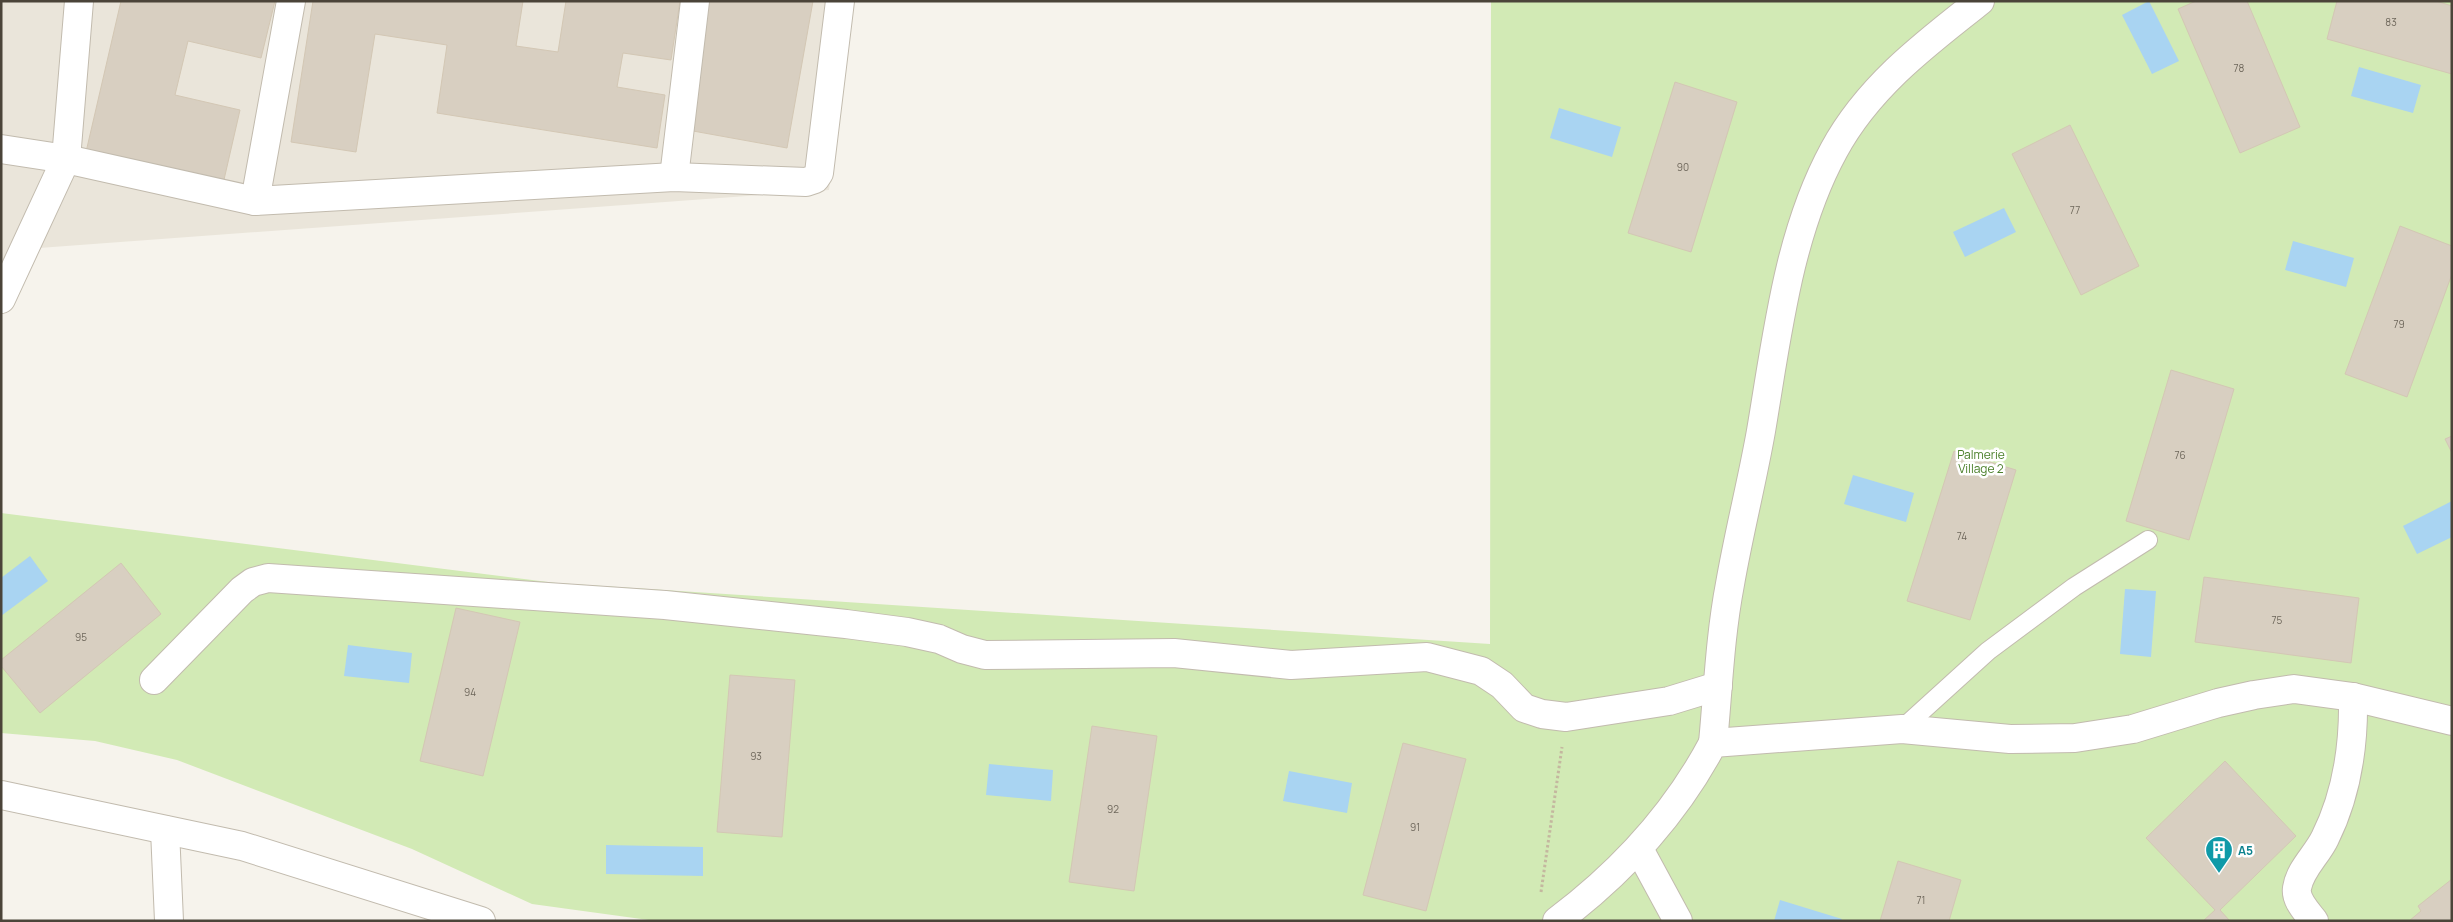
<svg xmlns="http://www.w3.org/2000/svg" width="2453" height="922" viewBox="0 0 2453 922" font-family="Manrope,sans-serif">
<rect width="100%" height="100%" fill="#f6f3ec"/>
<path fill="#eae5da" d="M1,1h852l-24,189 -817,60 -11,29z"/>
<path fill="#d2eab5" d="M1491,1h961v920h-1796l-124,-17 -120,-55 -235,-89 -82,-19 -94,-8v-220l555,70 934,61z"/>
<g fill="#a9d4f2">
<path d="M2149,1l30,60 -27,13 -30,-59z"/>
<path d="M2359,67l62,18 -8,28 -62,-17z"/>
<path d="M1559,108l62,19 -9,30 -62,-19z"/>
<path d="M2004,208l12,24 -51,25 -12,-25z"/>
<path d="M2293,241l61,17 -8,29 -61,-17z"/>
<path d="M1853,475l61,18 -8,29 -62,-18z"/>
<path d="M2452,501v36l-35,17 -14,-28z"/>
<path d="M30,556l18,25 -47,35v-38z"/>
<path d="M2125,589l31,2 -5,66 -31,-3z"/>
<path d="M348,645l64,8 -3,30 -65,-7z"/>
<path d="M989,764l64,6 -2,31 -65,-6z"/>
<path d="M1289,771l63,12 -5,30 -64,-12z"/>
<path d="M606,845l97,2v29l-97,-2z"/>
<path d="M1780,900l62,19 -1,2h-67z"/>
</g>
<g fill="#d8cfc1" stroke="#d3c7b4">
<path d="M121,1h154l-14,57 -73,-17 -13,54 65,15 -17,74 -137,-32z"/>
<path d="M313,1h210l-7,45 42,6 8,-51h114l-9,59 -48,-7 -6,34 48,8 -8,53 -220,-35 10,-68 -72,-11 -19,118 -65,-10z"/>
<path d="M704,1h109l-26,147 -105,-19z"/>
<path d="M2196,1h51l53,126 -60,26 -62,-144z"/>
<path d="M2337,1h99l16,5v68l-125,-35z"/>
<path d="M1675,82l62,20 -46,150 -63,-19z"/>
<path d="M2070,125l69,141 -58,29 -69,-141z"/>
<path d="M2400,226l52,20v28l-45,123 -62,-23z"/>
<path d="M2171,370l63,19 -45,151 -63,-19z"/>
<path d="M2452,436v17l-7,-14z"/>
<path d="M1954,451l62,19 -46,150 -63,-19z"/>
<path d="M121,563l40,51 -121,99 -39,-47v-6z"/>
<path d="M2204,577l155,21 -8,65 -156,-21z"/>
<path d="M456,608l64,14 -37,154 -63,-15z"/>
<path d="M730,675l65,5 -13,157 -65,-5z"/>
<path d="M1092,726l65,10 -23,155 -65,-9z"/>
<path d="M1403,743l63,16 -40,152 -63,-16z"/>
<path d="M2225,761l71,75 -76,74 10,11h-27l12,-11 -69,-72z"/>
<path d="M1898,861l63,19 -12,41h-69z"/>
<path d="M2452,879v42h-43l12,-10 -3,-5z"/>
</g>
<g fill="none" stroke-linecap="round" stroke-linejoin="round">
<defs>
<path id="service" d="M1902,729l86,-78 86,-64 74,-47"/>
<g id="minor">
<path d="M1,149l65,10 189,42 419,-24 132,5 9,-3 4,-6 21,-172"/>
<path d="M674,177l21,-176"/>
<path d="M255,201l36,-200"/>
<path d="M1,299l65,-140 13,-158"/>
<path d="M154,680l88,-90 11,-8 15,-4 397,27 181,19 61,8 32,7 23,10 23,6 189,-2 117,12 136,-8 54,14 21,14 22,23 18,6 24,3 103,-16 49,-15"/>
<path d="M1713,743c5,-53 7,-107 17,-159 9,-52 22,-102 31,-153 16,-94 27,-197 73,-281 34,-63 91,-106 146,-149"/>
<path d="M165,830l4,91"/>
<path d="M1639,849l39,72"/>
<path d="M1557,921c65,-49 118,-106 156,-178l189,-14 108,10 65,-1 58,-9 85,-26 36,-8 40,-6 59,8 99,24"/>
<path d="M2314,921c-7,-9 -19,-21 -17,-33 3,-19 20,-33 28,-50 22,-44 29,-92 28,-141"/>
</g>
<path id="tertiary" d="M1,795l241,51 239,75"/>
</defs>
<use href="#service" stroke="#c2bbae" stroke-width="20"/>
<use href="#minor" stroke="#c2bbae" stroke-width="30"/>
<use href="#tertiary" stroke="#c2bbae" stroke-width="30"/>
<path stroke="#c4b79f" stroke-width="3" stroke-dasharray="2.5 2.5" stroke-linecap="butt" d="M1541,892l21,-145"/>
<use href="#service" stroke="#fff" stroke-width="18"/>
<use href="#minor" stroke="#fff" stroke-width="28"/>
<use href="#tertiary" stroke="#fff" stroke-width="28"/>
</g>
<defs>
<symbol id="building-pin" viewBox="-11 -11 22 30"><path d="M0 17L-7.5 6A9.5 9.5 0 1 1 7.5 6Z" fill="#0f9aa8" stroke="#fff"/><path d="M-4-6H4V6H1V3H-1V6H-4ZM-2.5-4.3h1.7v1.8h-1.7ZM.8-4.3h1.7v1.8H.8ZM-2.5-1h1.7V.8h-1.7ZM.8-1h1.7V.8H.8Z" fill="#fff"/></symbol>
</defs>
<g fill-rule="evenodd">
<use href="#building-pin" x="2203" y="834" width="32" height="43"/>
</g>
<g text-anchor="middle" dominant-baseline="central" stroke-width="5" stroke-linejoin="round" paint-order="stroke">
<g font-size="10" fill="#6e675b">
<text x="2391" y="22">83</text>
<text x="2239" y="68">78</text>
<text x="1683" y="167">90</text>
<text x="2075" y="210">77</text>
<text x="2399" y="324">79</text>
<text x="2180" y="455">76</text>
<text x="1962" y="536">74</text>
<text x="2277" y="620">75</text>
<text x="81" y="637">95</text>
<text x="470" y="692">94</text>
<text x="756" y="756">93</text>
<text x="1113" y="809">92</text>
<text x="1415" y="827">91</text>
<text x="1921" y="900">71</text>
</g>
<g font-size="12" fill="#4a7f2a" stroke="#fff">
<text x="1981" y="454">Palmerie<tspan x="1981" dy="14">Village 2</tspan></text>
</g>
<g font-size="12" font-weight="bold" fill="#0d838f" stroke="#fff" text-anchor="start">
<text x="2238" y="850">A5</text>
</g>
</g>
<rect width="2453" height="922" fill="none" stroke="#4b4439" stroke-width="5"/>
</svg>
